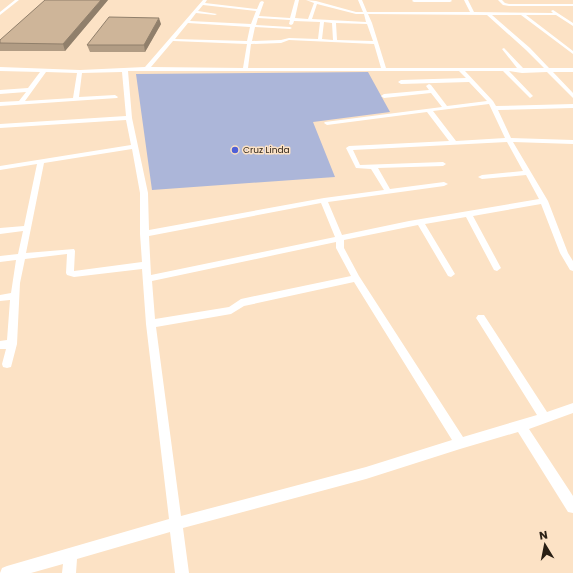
<svg xmlns="http://www.w3.org/2000/svg" width="573" height="573" viewBox="0 0 573 573" font-family="Poppins,sans-serif">
<rect width="100%" height="100%" fill="#fce2c5"/>
<path fill="#acb6d9" d="M368,72l22,40 -77,10 22,55 -183,13 -16,-116z"/>
<g fill="none" stroke-linecap="round" stroke-linejoin="round">
<g fill="#fff" fill-rule="evenodd">
<path d="M15,0h4l-19,15v-3z"/>
<path d="M203,0h4l-2,3 52,6 3,-7 2,-1 2,1 -5,14 31,2 5,-18h4l-4,18 13,1 6,-16 -8,-3 10,1 40,11h7l-5,-12h4l5,12h103l-6,-12h4l6,12 79,1 -2,-2 2,-1 20,13v3l-17,-11h-30l47,36v3l-52,-39h-29l38,33 19,20h24v4h-20l20,21v5l-26,-26 -25,1 -13,-2 23,24 1,1 -3,2 -27,-27h-38l28,30 3,5 77,-2v4l-75,2 13,28 62,2v4l-60,-2 35,59 20,52 5,8v10l-3,-1 -10,-17 -19,-49 -68,12 28,52 -4,3 -3,-1 -28,-53 -41,7 30,50 -4,3 -3,-1 -30,-51 -74,15v8l15,28 104,161 74,-22 -59,-94 -2,-3 2,-3h6l63,97 26,-9v10l-44,16 44,67v17l-5,-1 -50,-80 -58,17 -94,30 -183,49 6,45h-14l-5,-41 -93,27 -1,14h-14l1,-9 -32,9h-31l2,-5 5,-2 162,-47 -23,-195 -4,-55 -68,8 -7,-2 -1,-2 1,-19 -42,5 -5,24 -3,61 -6,23 -4,1 -4,-1 -1,-3 4,-15h-6v-8l7,-1 3,-40 -10,1v-6l11,-2 5,-33 -16,2v-6l18,-2 5,-23 -23,3v-6l24,-2 13,-62 -37,6v-4l131,-21 -5,-25 -126,8v-4l126,-8 -4,-44 -40,1 -3,24 36,-2 3,2 -1,1 -117,8v-4l19,-1 7,-9 -26,2v-4l28,-2 12,-16 -40,-1v-4l80,3 65,-3zM317,4l39,10h8l2,8 -54,-3zM203,5l53,6 -5,13 -61,-3 6,-8 19,2 2,-1 -19,-3zM368,14l119,1 39,35 18,18h-21l-19,-20 -2,1 15,19h-131l-14,-45zM258,18l32,2 -1,4 2,1 2,-1 1,-3 26,1 -2,17 -29,-1 -8,2 -29,1 3,-14 35,2 2,-1 -2,-1 -34,-2zM324,22l8,1 1,17 -11,-1zM188,23l62,4 -3,14 -72,-2zM336,23l31,1 6,17 -36,-1zM289,40l85,4 7,24h-133l3,-24 30,-1zM173,41l74,3 -4,24 -92,-1zM128,71h331l7,7 -65,2 -3,2 3,2 68,-2 18,19 -40,5 -16,-21 -2,-1 -3,2 3,4 -45,4 -3,2 3,2 47,-5 11,14 -117,15 -1,1 3,2 100,-13 22,29 -100,5 -3,2 10,20 15,1 13,21 -60,8 -175,32 -1,-37 -16,-75zM46,72l31,1 -4,25 -48,3zM489,104l16,34 -49,3 -23,-30zM507,142l16,29 -41,4 -4,2 4,2 44,-4 13,24 -130,22 -67,14 -14,-33 116,-16 4,-2 -4,-2 -54,7 -12,-21 65,-2 3,-2 -3,-2 -83,3 -7,-15zM132,149l8,44v41l2,28 -68,9 1,-20 -1,-2 -48,4 18,-90zM321,203l14,34 -184,38 -2,-39zM336,242v6l15,28 -110,23 -12,8 -74,12 -3,-38zM354,282l98,158 -86,27 -185,49 -25,-189 75,-13 13,-8z"/>
<path d="M413,0h38l1,1 -2,1h-36l-2,-1z"/>
<path d="M498,0h4l3,3 4,1h64v2h-64l-6,-1z"/>
</g>
</g>
<g fill="#b19c84">
<path d="M108,0l-43,51h-65v-11z"/>
<path d="M161,24l-16,28h-55l-3,-7z"/>
</g>
<g fill="#907f6b">
<path d="M101,0h7l-43,51 -2,-7z"/>
<path d="M159,18l2,6 -16,28 -1,-7z"/>
</g>
<g fill="#ceb599" stroke="#907f6b">
<path d="M45,0h56l-38,44 -63,-1v-3z"/>
<path d="M109,17l50,1 -15,27h-57z"/>
</g>
<circle fill="#5060d6" stroke="#fce2c5" stroke-width="1.5" cx="235" cy="150" r="4"/>
<g text-anchor="middle" dominant-baseline="central" stroke-width="3" stroke-linejoin="round" paint-order="stroke">
<g font-size="9" fill="#291f14" stroke="#fce2c5" text-anchor="start">
<text x="243" y="150">Cruz Linda</text>
</g>
</g>
<g transform="translate(545 545) rotate(350)" stroke="#fce2c5" stroke-width="3" paint-order="stroke">
<path d="M0-3L7 15L0 10L-7 15Z" fill="#291f14"/>
<text y="-6" font-size="11" font-weight="bold" text-anchor="middle" fill="#291f14">N</text>
</g>
</svg>
